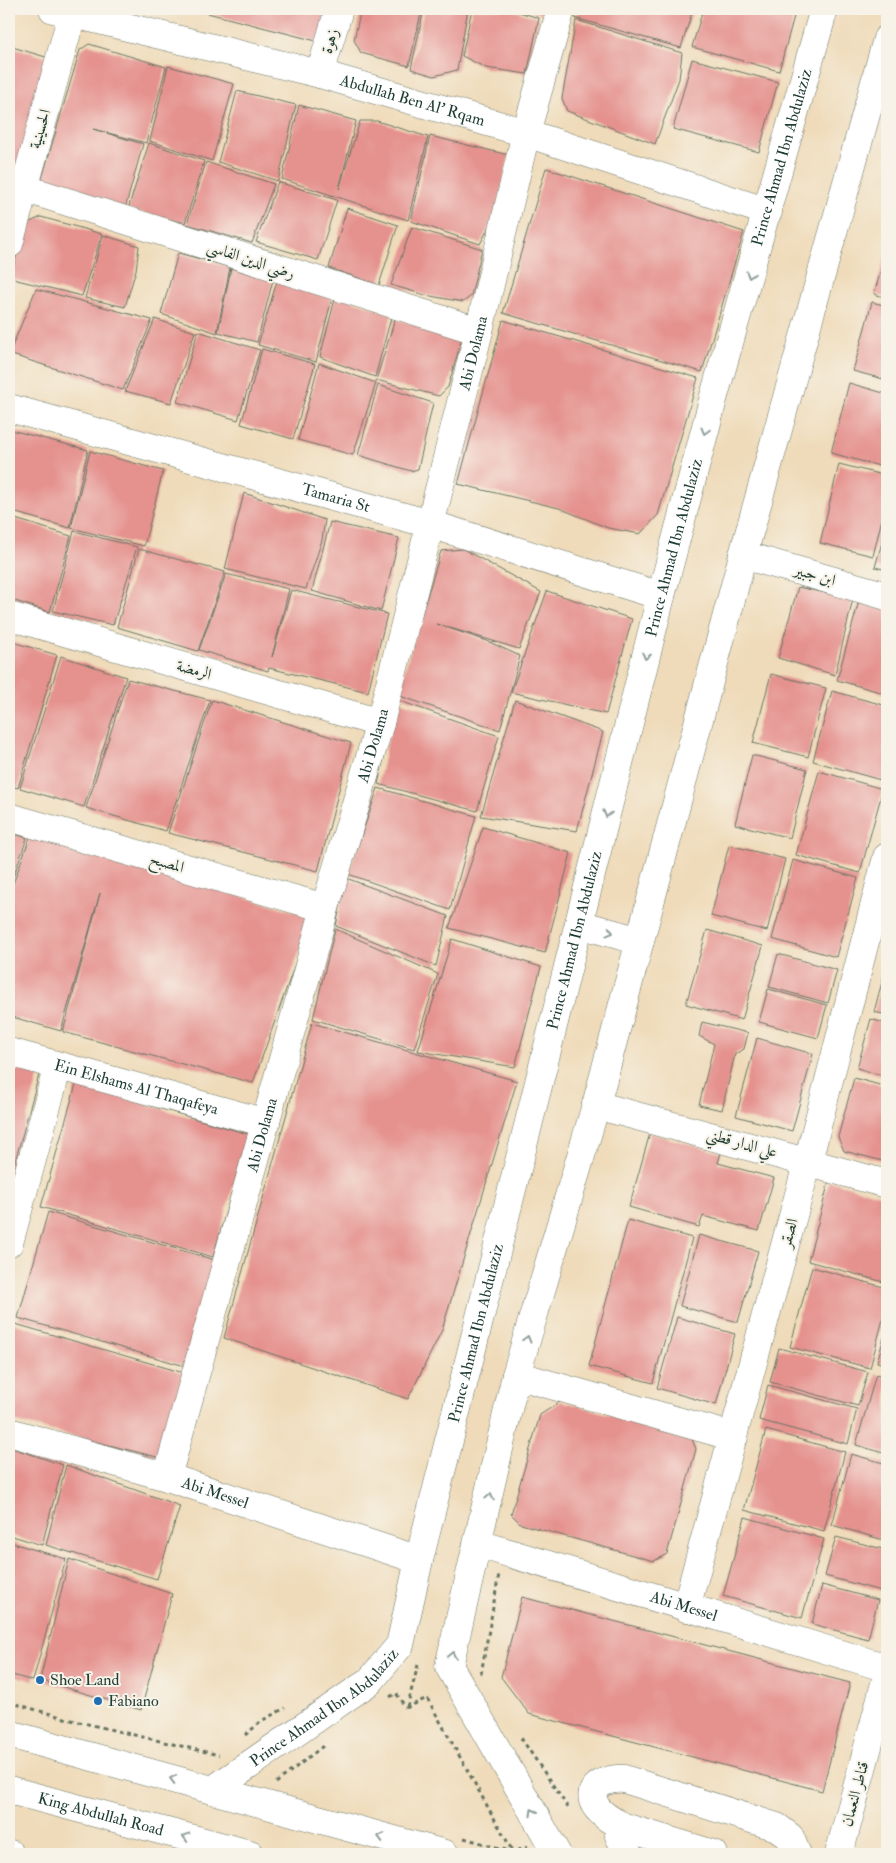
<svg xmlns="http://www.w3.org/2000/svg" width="896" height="1863" viewBox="0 0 896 1863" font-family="'IM FELL Double Pica',Amiri,serif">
<rect width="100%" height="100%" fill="#f7f3e8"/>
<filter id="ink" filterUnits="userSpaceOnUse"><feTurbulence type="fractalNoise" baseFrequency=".02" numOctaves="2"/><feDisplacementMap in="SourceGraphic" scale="10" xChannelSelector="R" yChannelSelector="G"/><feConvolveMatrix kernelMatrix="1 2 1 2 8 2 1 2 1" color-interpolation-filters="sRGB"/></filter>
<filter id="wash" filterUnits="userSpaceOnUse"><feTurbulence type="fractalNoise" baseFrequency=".0096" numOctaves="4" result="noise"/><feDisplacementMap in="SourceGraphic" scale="20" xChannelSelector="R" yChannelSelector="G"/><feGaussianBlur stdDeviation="1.12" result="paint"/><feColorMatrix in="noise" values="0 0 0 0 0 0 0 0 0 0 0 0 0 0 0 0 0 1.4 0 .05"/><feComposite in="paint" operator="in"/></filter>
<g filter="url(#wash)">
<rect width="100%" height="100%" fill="#efdbba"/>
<g id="blocks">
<g fill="#e5918e">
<path d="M192,9h140l-8,34z"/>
<path d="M361,9h61l-13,57 -48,-13 -7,-13z"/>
<path d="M424,9h44l-11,61 -23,6 -23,-7z"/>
<path d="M472,9h37l30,9 -12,56 -41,-6 -24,-12z"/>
<path d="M527,9h17l-2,5z"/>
<path d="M579,9h114l-12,39 -106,-30z"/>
<path d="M703,9h93l-17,62 -87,-24z"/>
<path d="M576,20l106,33 -3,26 -24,65 -88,-33 -5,-13z"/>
<path d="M89,44l77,23 -20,76 -53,-14 50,15 -18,65 -85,-24 40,-135z"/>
<path d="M9,46l40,12 -40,137z"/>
<path d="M692,59l86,23 -19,70 -86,-23z"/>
<path d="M168,66l66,18 -22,77 -62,-20z"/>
<path d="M237,91l59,14 -18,76 -60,-19z"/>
<path d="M299,105l57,16 -17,68 21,-68h17l51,16 -20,83 -126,-41z"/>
<path d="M430,136l79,19 -14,61 -15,28 -69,-23z"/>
<path d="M149,143l55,18 -19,62 -57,-14z"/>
<path d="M206,162l68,22 -22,59 -65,-19z"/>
<path d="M546,168l198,64 -42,140 -199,-59z"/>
<path d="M278,182l59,18 -19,60 -62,-18z"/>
<path d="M347,208l51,17 -19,60 -50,-17z"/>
<path d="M41,217l61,17 -20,62 -73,-18 19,-55z"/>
<path d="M412,227l70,22 -11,47 -8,6 -38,-7 -34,-10z"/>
<path d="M103,235l36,11 -3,24 -11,37 -40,-9z"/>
<path d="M887,249v49l-13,-4z"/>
<path d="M178,253l52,14 -13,66 -56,-19z"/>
<path d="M231,268l42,12 -16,62 -39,-10z"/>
<path d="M277,281l55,17 -16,64 -58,-17z"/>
<path d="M36,289l116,31 -29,70 -114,-36z"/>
<path d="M336,295l56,19 -17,63 -55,-20z"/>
<path d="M872,302l15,4v74l-34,-9z"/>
<path d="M155,319l40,13 -24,71 -46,-12z"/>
<path d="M395,319l67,19 -14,49 -9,9 -63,-16z"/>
<path d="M503,320l195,58 -40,137 -18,19 -32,-6 -49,-20 -101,-24z"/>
<path d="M198,331l62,19 -22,70 -61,-18z"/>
<path d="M262,349l53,15 -22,75 -52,-15z"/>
<path d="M319,363l57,20 -23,72 -55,-15z"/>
<path d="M849,383l38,11v74l-56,-15z"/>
<path d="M378,385l55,18 -15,66 -7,2 -53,-16z"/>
<path d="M11,430l77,20 -18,78 -61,-17v-70z"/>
<path d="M90,451l73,20 -19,75 -73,-18z"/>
<path d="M839,464l48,12v22l-14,58 -53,-13z"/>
<path d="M244,493l81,27 -3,20 -16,49 -81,-20z"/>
<path d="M9,517l62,19 -21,76 -41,-13z"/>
<path d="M330,522l69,16 -18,73 -69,-20z"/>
<path d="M887,525v45l-12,-3z"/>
<path d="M74,531l63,16 -24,78 -60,-14z"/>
<path d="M139,549l86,23 -27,79 -81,-24z"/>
<path d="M463,549l78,43 -22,57 -82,-25 50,17 33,15 -20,74 -103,-35 44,-144z"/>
<path d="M226,574l63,15 -17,68 19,-67 96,24 -19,78 -99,-24 -1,3 -69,-21z"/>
<path d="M798,587l55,12 -18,76 -57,-17z"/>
<path d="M547,591l85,28 -26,95 -95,-22z"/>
<path d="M859,601l28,8v85l-50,-14z"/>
<path d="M9,641l48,14 -39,133 -9,-2z"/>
<path d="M61,656l65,21 -42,130 -64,-19z"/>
<path d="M771,674l55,14 -18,69 -55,-14z"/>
<path d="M128,679l82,21 -44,131 -80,-23z"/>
<path d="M832,691l55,15v62l-3,13 -71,-20z"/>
<path d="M212,700l139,43 -33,128 -150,-38z"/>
<path d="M397,700l102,36 -22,75 -99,-27z"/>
<path d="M515,700l88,32 -26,99 -96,-15z"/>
<path d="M752,755l55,14 -17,69 -55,-14z"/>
<path d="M819,771l64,18 -23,84 -64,-18z"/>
<path d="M378,788l98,28 -26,94 -102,-36z"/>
<path d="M483,827l88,26 -26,100 -96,-25z"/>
<path d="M9,832l18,6 -18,51z"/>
<path d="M30,837l282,79 -59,167 -190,-51 37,-139 -39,138 -52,-15v-121z"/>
<path d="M729,845l56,14 -18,72 -56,-15z"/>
<path d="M793,860l65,18 -22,79 -64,-18z"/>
<path d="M346,878l102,38 -12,50 -100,-40z"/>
<path d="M335,929l103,45 -24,75 -101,-30z"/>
<path d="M707,930l56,16 -21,74 -56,-16z"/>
<path d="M452,939l89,28 -26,100 -97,-16z"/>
<path d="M778,954l59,16 -9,33 -59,-16z"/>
<path d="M887,963v52l-13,-3z"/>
<path d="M768,989l59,16 -9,33 -59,-16z"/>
<path d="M871,1019l16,5v53l-30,-9z"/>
<path d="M702,1022l46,11 -4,16 -9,5 -13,56 -23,-5 15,-61 -15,-8z"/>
<path d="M312,1023l205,58 -75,249 -34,69 -184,-61z"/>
<path d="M757,1038l56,16 -21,77 -56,-15z"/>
<path d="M9,1063l31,8 -31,112z"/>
<path d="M854,1078l33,9v75l-43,-11 -6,-14z"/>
<path d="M76,1084l172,50 -35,123 -172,-50z"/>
<path d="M650,1133l71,20 -3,10 56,15 -15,53 -56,-15 -4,11 -70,-20z"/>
<path d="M829,1181l58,16v86l-79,-22z"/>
<path d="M48,1212l167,48 -30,106 -167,-48z"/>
<path d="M628,1220l64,18 -39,145 -64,-17z"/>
<path d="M699,1235l59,16 -20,71 -58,-16z"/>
<path d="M812,1267l75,21v16l-17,64 -80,-21z"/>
<path d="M677,1317l58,17 -19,71 -59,-17z"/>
<path d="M12,1323l172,50 -23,85 -152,-38v-85z"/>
<path d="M887,1327v38l-10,-3z"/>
<path d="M779,1348l89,24 -10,34 -88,-24z"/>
<path d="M876,1374l11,3v77l-31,-9z"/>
<path d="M768,1385l89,24 -9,35 -89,-24z"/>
<path d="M561,1401l130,36 5,12 -29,105 -13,7 -133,-37 -10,-10 29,-99z"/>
<path d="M766,1430l79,22 -21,79 -80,-21z"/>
<path d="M9,1447l54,18 -21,80 -33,-10z"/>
<path d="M851,1454l36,10v77l-55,-16z"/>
<path d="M66,1465l114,41 -23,73 -111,-34z"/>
<path d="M745,1517l79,22 -22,79 -79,-22z"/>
<path d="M836,1537l51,13v18l-6,23 -56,-15z"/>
<path d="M9,1542l57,17 -33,122 -24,-7z"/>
<path d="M69,1559l103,35 -31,116 -101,-30z"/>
<path d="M822,1585l56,15 -10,39 -56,-15z"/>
<path d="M522,1597l328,86 -28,108 -293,-77 -28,-37z"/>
</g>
</g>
</g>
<g filter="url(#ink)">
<use href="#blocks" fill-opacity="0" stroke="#687463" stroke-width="1"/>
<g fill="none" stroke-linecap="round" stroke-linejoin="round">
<defs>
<g id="minor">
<path id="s1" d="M53,9l267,65 206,59 242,79"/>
<path d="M320,74l19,-65"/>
<path d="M23,188l456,143"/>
<path d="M9,244l63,-230"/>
<path id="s2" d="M9,408l421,116 231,72"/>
<path d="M743,555l144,41"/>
<path d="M9,616l371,107"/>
<path d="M9,817l316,91"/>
<path d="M579,924l61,17"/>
<path id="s3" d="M9,1052l257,71"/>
<path d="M596,1105l291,79"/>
<path d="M9,1243l49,-177"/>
<path d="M516,1375l218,62"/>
<path id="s4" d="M9,1432l158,45 252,83"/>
<path id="s5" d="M167,1477l158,-569 55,-185 99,-392 47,-198 35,-124"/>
<path id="s6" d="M479,1544l408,124"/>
<path d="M686,1608l122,-447 79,-304"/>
<path id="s7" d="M213,1790l157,-109 30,-36 19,-85 242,-964 53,-200 110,-387"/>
<path d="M624,1827l-5,9 9,18"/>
<path d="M557,1854l-108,-188 67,-291 80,-270 147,-550 144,-516"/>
<path d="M713,1854l-89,-27c-9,-5 -19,-9 -26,-18 -17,-20 8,-32 26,-30l153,48 13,10 7,17"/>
<path d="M839,1854l48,-178"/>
</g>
<path id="major" d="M9,1734l436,120"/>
<g id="highway">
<path id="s8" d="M9,1790l241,64"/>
<path d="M9,1854h1"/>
</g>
</defs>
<use href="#minor" stroke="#687463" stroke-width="29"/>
<use href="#major" stroke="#687463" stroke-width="29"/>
<use href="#highway" stroke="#687463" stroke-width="29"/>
<g stroke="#687463" stroke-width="3" stroke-dasharray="4 4" stroke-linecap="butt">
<path d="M481,1674l18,-100"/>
<path d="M390,1697l6,-4 10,15"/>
<path d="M9,1702l66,19 144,34"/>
<path d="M407,1707l11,-42"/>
<path d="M406,1708l21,-10 86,154"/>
<path d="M245,1735l18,-15 22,-12"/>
<path d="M521,1738l48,71"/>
<path d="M276,1783l47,-37"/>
<path d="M464,1838l49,14 14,-5"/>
</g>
<use href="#minor" stroke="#fff" stroke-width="28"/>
<use href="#major" stroke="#fff" stroke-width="28"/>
<use href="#highway" stroke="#fff" stroke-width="28"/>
</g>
<defs><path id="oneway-chevron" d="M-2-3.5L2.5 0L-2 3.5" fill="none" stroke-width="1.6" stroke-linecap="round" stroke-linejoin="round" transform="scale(1.25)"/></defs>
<g stroke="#8f9e9a">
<use href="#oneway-chevron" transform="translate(750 275) rotate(106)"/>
<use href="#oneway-chevron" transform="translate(705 431) rotate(105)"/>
<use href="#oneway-chevron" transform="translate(646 656) rotate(104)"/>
<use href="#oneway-chevron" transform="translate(607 814) rotate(104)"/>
<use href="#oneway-chevron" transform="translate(610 932) rotate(15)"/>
<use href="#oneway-chevron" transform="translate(527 1339) rotate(-74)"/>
<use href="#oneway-chevron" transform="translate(490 1497) rotate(-78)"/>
<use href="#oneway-chevron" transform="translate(452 1655) rotate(-77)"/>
<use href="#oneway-chevron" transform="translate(173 1779) rotate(-165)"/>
<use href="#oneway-chevron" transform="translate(533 1812) rotate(-120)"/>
<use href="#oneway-chevron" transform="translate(186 1837) rotate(-165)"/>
<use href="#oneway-chevron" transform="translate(381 1837) rotate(-165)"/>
</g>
</g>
<g fill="#1f6fb2" stroke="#f7f3e8" stroke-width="2">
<circle cx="40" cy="1680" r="5"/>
<circle cx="98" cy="1701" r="5"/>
</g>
<g text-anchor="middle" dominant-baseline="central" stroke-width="4" stroke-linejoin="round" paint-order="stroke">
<g font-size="16" fill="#1f3d34" stroke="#f7f3e8">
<text transform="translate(330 41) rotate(-73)">زهوة</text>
<text stroke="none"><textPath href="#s1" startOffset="371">Abdullah Ben Al' Rqam</textPath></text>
<text transform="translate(40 129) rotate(-74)">الحسينية</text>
<text stroke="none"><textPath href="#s7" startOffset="1774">Prince Ahmad Ibn Abdulaziz</textPath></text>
<text transform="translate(251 260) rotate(18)">رضي الدين الفاسي</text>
<text stroke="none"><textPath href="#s5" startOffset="1165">Abi Dolama</textPath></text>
<text stroke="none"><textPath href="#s2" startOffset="339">Tamaria St</textPath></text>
<text stroke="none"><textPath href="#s7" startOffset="1369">Prince Ahmad Ibn Abdulaziz</textPath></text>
<text transform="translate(815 575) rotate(16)">ابن جبير</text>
<text transform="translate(194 670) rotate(16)">الرمضة</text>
<text stroke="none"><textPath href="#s5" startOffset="760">Abi Dolama</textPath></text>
<text transform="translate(167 863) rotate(16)">المصبح</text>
<text stroke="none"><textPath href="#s7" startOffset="964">Prince Ahmad Ibn Abdulaziz</textPath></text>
<text stroke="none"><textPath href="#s3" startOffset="132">Ein Elshams Al Thaqafeya</textPath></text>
<text stroke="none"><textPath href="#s5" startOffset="355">Abi Dolama</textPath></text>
<text transform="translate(742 1143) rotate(15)">علي الدار قطني</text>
<text transform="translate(789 1233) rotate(-75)">الصقر</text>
<text stroke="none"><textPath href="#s7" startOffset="559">Prince Ahmad Ibn Abdulaziz</textPath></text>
<text stroke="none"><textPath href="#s4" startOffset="215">Abi Messel</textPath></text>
<text stroke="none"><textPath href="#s6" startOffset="214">Abi Messel</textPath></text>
<text stroke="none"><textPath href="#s7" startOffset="139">Prince Ahmad Ibn Abdulaziz</textPath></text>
<text transform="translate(855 1794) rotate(-75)">قناطر النعمان</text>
<text stroke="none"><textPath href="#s8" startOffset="95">King Abdullah Road</textPath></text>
</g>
<g font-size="16" fill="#1f3d34" stroke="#f7f3e8" text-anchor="start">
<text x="50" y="1680">Shoe Land</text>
<text x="108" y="1701">Fabiano</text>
</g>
</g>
<rect width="896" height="1863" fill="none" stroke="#f7f3e8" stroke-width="30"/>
</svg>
